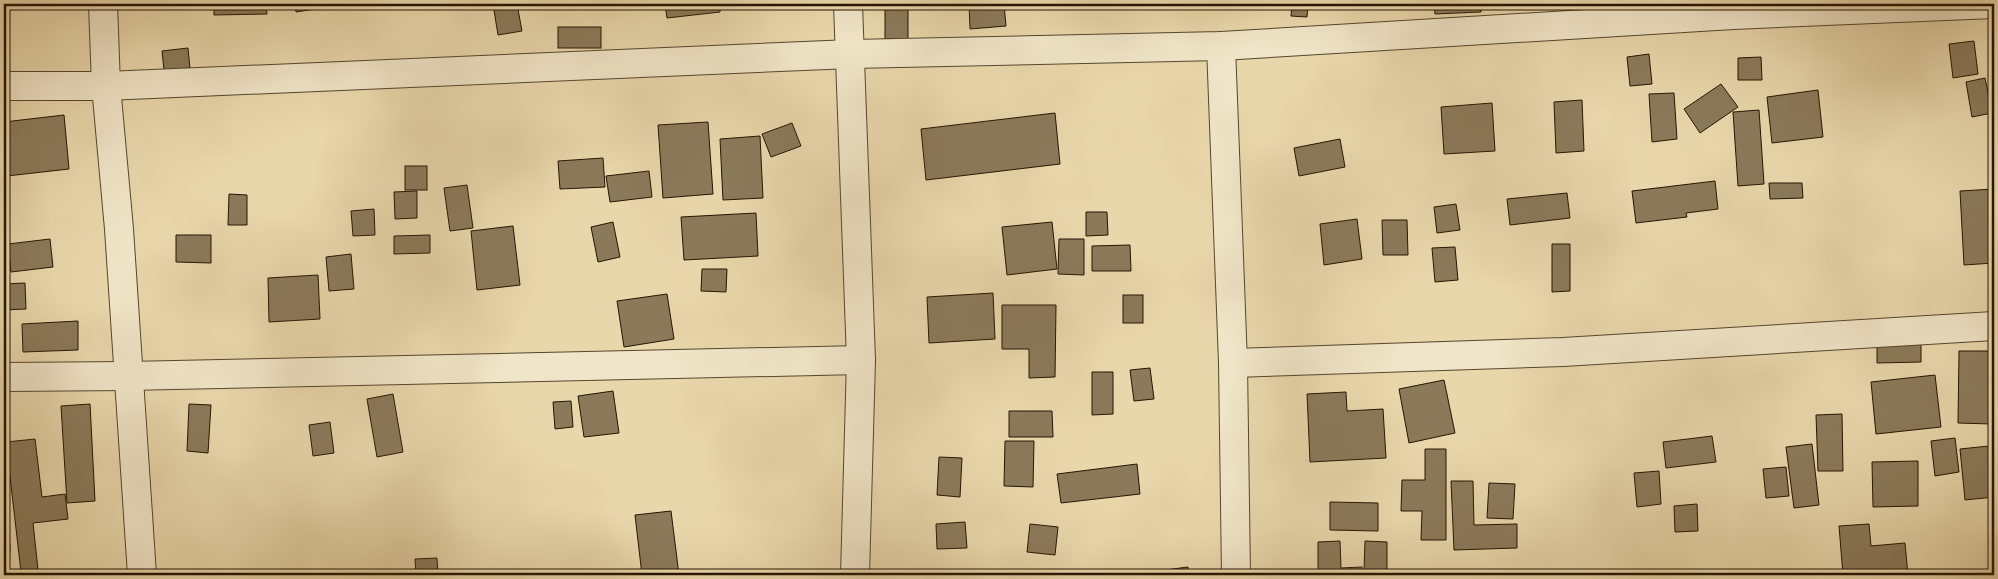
<svg xmlns="http://www.w3.org/2000/svg" width="1998" height="579" viewBox="0 0 1998 579" font-family="'IM FELL DW Pica',serif">
<rect width="100%" height="100%" fill="#e8d7ab"/>
<filter id="stains"><feTurbulence type="fractalNoise" baseFrequency=".004" numOctaves="4"/><feColorMatrix values="0 0 0 0 .2 0 0 0 0 .09 0 0 0 0 .02 0 0 0 .5 -.17"/></filter>
<radialGradient id="worn" r=".72"><stop offset=".6" stop-color="#630" stop-opacity="0"/><stop offset="1" stop-color="#630" stop-opacity=".3"/></radialGradient>
<g fill="#8a7a5a" stroke="#251502">
<path d="M214,4h52l1,10 -53,1z"/>
<path d="M295,4h32l1,3 -32,5z"/>
<path d="M493,4h24l5,27 -24,4z"/>
<path d="M665,4h55v8l-53,6z"/>
<path d="M969,4h35l2,22 -36,3z"/>
<path d="M1292,4h16l-1,13 -16,-1z"/>
<path d="M1434,4h47v8l-46,2z"/>
<rect x="885" y="8" width="23" height="31"/>
<rect x="558" y="27" width="43" height="21"/>
<path d="M1974,41l4,33 -25,4 -4,-34z"/>
<path d="M188,48l2,20 -26,2 -2,-19z"/>
<path d="M1649,54l3,30 -22,2 -3,-29z"/>
<path d="M1761,57l1,23h-24v-22z"/>
<path d="M1985,78l7,35 -20,4 -6,-35z"/>
<path d="M1721,84l17,23 -38,26 -16,-24z"/>
<path d="M1818,90l5,47 -51,6 -5,-46z"/>
<path d="M1674,93l3,46 -25,3 -3,-48z"/>
<path d="M1582,100l2,51 -28,2 -2,-51z"/>
<path d="M1492,103l3,48 -51,3 -3,-47z"/>
<path d="M1759,110l5,74 -26,2 -5,-74z"/>
<path d="M1055,113l5,51 -134,16 -5,-51z"/>
<path d="M64,115l5,54 -62,7 -3,-54z"/>
<path d="M708,122l5,72 -50,4 -5,-73z"/>
<path d="M792,123l9,23 -30,11 -9,-23z"/>
<path d="M760,136l3,62 -40,2 -3,-61z"/>
<path d="M1340,139l5,28 -46,9 -5,-28z"/>
<path d="M1993,153h1v20h-3z"/>
<path d="M603,158l2,29 -45,2 -2,-28z"/>
<rect x="405" y="166" width="22" height="24"/>
<path d="M649,171l3,26 -42,5 -4,-26z"/>
<path d="M1715,181l3,28 -32,4 1,4 -51,6 -4,-32z"/>
<path d="M1769,183h33l1,15 -33,1z"/>
<path d="M467,185l6,43 -23,3 -6,-43z"/>
<path d="M1994,189v74l-30,2 -4,-74z"/>
<path d="M417,191v27l-22,1 -1,-27z"/>
<path d="M1567,193l3,25 -60,7 -3,-26z"/>
<path d="M229,194l18,1v30h-19z"/>
<path d="M1456,204l4,26 -23,3 -3,-26z"/>
<path d="M374,209l1,26 -22,1 -2,-25z"/>
<path d="M1086,212h21l1,23 -22,1z"/>
<path d="M756,213l2,43 -74,4 -3,-43z"/>
<path d="M1357,219l5,40 -38,6 -4,-41z"/>
<path d="M1382,220h25l1,35h-25z"/>
<path d="M613,222l7,35 -22,5 -7,-35z"/>
<path d="M1052,222l5,47 -50,6 -5,-48z"/>
<path d="M513,226l7,59 -43,5 -6,-59z"/>
<path d="M176,235h35v28l-35,-1z"/>
<path d="M430,235v18l-36,1v-18z"/>
<path d="M50,239l3,28 -42,5 -3,-28z"/>
<path d="M1059,239h25v36l-26,-1z"/>
<path d="M1552,244h18v47l-18,1z"/>
<path d="M1130,245l1,26h-39v-25z"/>
<path d="M1455,247l3,33 -23,2 -3,-34z"/>
<path d="M351,254l3,35 -25,2 -3,-34z"/>
<path d="M702,269h25l-1,23 -25,-1z"/>
<path d="M318,275l2,44 -51,3 -1,-44z"/>
<path d="M25,283l1,26 -22,1v-26z"/>
<path d="M993,293l2,46 -66,4 -2,-46z"/>
<path d="M667,294l7,45 -50,8 -7,-46z"/>
<rect x="1123" y="295" width="20" height="28"/>
<path d="M1002,305h54l-1,72 -26,1v-29h-27z"/>
<path d="M78,321v29l-55,2 -1,-28z"/>
<path d="M1921,339v23l-44,1v-23z"/>
<path d="M1959,351h33l-1,73 -33,-1z"/>
<path d="M1150,368l4,31 -20,2 -4,-31z"/>
<path d="M1092,372h21v42l-21,1z"/>
<path d="M1935,375l6,52 -65,7 -5,-52z"/>
<path d="M1444,380l11,53 -46,10 -10,-54z"/>
<path d="M613,391l6,42 -35,4 -6,-41z"/>
<path d="M1346,392l1,19 36,-2 3,49 -76,4 -3,-68z"/>
<path d="M393,394l10,58 -26,5 -10,-58z"/>
<path d="M571,401l2,26 -18,2 -2,-27z"/>
<path d="M90,404l5,97 -28,2 -6,-97z"/>
<path d="M189,404l22,1 -3,48 -21,-2z"/>
<path d="M1009,411h43l1,26h-44z"/>
<path d="M1842,414l1,57h-25l-2,-56z"/>
<path d="M330,422l4,31 -21,3 -4,-31z"/>
<path d="M1712,436l4,26 -50,6 -3,-26z"/>
<path d="M1955,438l4,34 -24,4 -4,-35z"/>
<path d="M35,439l7,58 23,-3 3,25 -35,4 5,47 -17,2 -15,-130z"/>
<path d="M1005,441h29l-1,46 -29,-1z"/>
<path d="M1812,444l7,61 -25,3 -8,-61z"/>
<path d="M1989,446l5,51 -29,3 -5,-51z"/>
<path d="M1425,449h21v91h-25l1,-29h-21l1,-31h23z"/>
<path d="M939,457l23,1 -2,39 -23,-2z"/>
<path d="M1918,461v45l-45,1 -1,-45z"/>
<path d="M1137,464l3,30 -79,9 -4,-29z"/>
<path d="M1786,467l3,29 -23,2 -3,-29z"/>
<path d="M1659,471l2,33 -24,3 -3,-34z"/>
<path d="M1451,481h22l1,44 43,-1v24l-63,2z"/>
<path d="M1489,483l26,1 -2,35 -26,-1z"/>
<path d="M1330,502l48,1v28l-48,-1z"/>
<path d="M1697,504l1,27 -23,1 -1,-26z"/>
<path d="M671,511l8,64h-37l-7,-60z"/>
<path d="M965,522l2,26 -30,1 -1,-25z"/>
<path d="M1030,524l28,3 -3,28 -28,-3z"/>
<path d="M1869,524l2,22 34,-3 3,32h-65l-4,-49z"/>
<path d="M1340,541l1,27 21,-1 1,8h-50h5v-33z"/>
<path d="M1365,541l22,1v29h-23z"/>
<path d="M4,544h6l-1,31h-5z"/>
<path d="M437,558l1,17h-22l-1,-16z"/>
<path d="M1188,567l1,8h-24v-5z"/>
</g>
<g fill="none" stroke-linecap="round" stroke-linejoin="round">
<defs>
<g id="minor">
<path d="M103,4l3,82 13,143 23,346"/>
<path d="M848,4l13,356 -6,215"/>
<path d="M1221,46l12,317 3,212"/>
<path d="M4,86h102l745,-32 370,-8 512,-31 261,-11"/>
<path d="M1233,363l330,-11 431,-26"/>
<path d="M4,377l124,-1 733,-16"/>
</g>
</defs>
<use href="#minor" stroke="#56462c" stroke-width="30"/>
<use href="#minor" stroke="#f0e5c8" stroke-width="28"/>
</g>
<rect width="1998" height="579" fill="none" stroke="#e8d7ab" stroke-width="20"/>
<rect x="5" y="5" width="1988" height="569" fill="none" stroke="#251502" stroke-width="2.5"/>
<rect x="10" y="10" width="1978" height="559" fill="none" stroke="#251502"/>
<rect width="100%" height="100%" filter="url(#stains)"/>
<rect width="100%" height="100%" fill="url(#worn)"/>
</svg>
